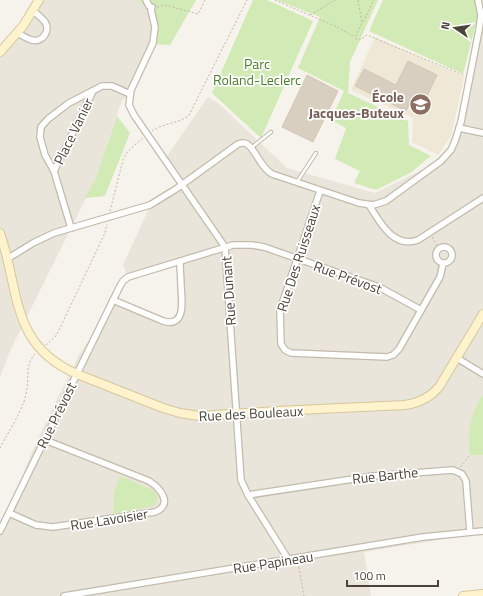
<svg xmlns="http://www.w3.org/2000/svg" width="483" height="596" viewBox="0 0 483 596" font-family="'Titillium Web',sans-serif">
<rect width="100%" height="100%" fill="#f6f3ec"/>
<g fill="#eae5da">
<path d="M35,0h103l11,10 4,34 -23,51 -8,5 -27,80 -85,171 -10,26v-325l9,-9z"/>
<path d="M478,0h5v534l-14,1 -105,17 7,44h-371v-71l8,-14 29,-71 42,-85 34,-51 64,17 2,-58 -49,18 -7,-16 28,-61 29,-19 -15,-26 43,-62 10,6 69,65 88,25 69,-34 12,-31 13,-53 11,-68z"/>
</g>
<path fill="#efe8d6" d="M375,37l89,40 -13,59 -13,19 -26,-13 1,-24 -62,-28z"/>
<g fill="#d2eab5">
<path d="M138,0h58l-26,45 -17,-1 -4,-34z"/>
<path d="M253,0h14l46,21 -52,117 -49,-45z"/>
<path d="M277,0h101l-28,62 -2,31 60,28 1,24 22,11 -21,17 -34,17 -22,-7 6,-12 -25,-12 11,-31 -15,-8 13,-29 -46,-23 22,-51z"/>
<path d="M383,0h95l2,7 -17,67 -94,-43z"/>
<path d="M117,116l13,17 -25,63 -20,2 10,-18z"/>
<path d="M483,394v61h-13c-3,-25 0,-39 13,-61z"/>
<path d="M120,476l35,15 3,7 -4,8 -41,8 1,-21z"/>
</g>
<g fill="#d8cfc1" stroke="#d3c7b4">
<path d="M408,61l29,14 -12,25 -11,-6 -8,17 -51,-25 9,-17 32,16z"/>
<path d="M307,75l31,16 -25,51 -31,-15z"/>
</g>
<g fill="none" stroke-linecap="round" stroke-linejoin="round">
<defs>
<g id="lane">
<path d="M251,148l20,-16"/>
<path d="M297,182l19,-29"/>
</g>
<g id="street">
<path d="M146,0l3,6 3,1 -1,3 4,17 -2,16 -22,47 -2,15 5,10 91,132 16,233 7,15 40,64"/>
<path d="M17,33c5,2 10,6 15,7 10,3 19,-9 13,-18 -3,-4 -8,-8 -12,-11"/>
<path d="M459,128l24,5"/>
<path d="M54,171l39,-80"/>
<path d="M320,191l-40,119 1,34 4,6 6,3 96,4 6,-2 6,-6 41,-72 3,-13"/>
<path d="M369,205c11,17 24,44 49,35l65,-42"/>
<path d="M71,228l-17,-57 -9,-16 -5,-18 1,-10 7,-8 21,-16 33,-17h10l18,8"/>
<circle cx="444" cy="255" r="8"/>
<path d="M7,259l26,-16 21,-10 96,-28 26,-16 62,-45c3,-1 6,-2 9,0 9,6 13,23 25,30l87,29 14,2 13,-4 55,-40 10,-11 4,-9 6,-19 18,-92 2,-15 -3,-15"/>
<path d="M113,300l50,21c23,7 19,-20 18,-34 0,-8 -1,-17 -1,-25"/>
<path d="M457,358l26,16"/>
<path d="M248,495l125,-19 80,-6 9,4 4,7 4,51"/>
<path d="M9,513l27,12 17,2 102,-15c19,-8 5,-24 -6,-31l-104,-41"/>
<path d="M0,531l120,-245 3,-5 5,-4 105,-32h19l12,2 115,40 42,23"/>
<path d="M64,596l359,-59 60,-6"/>
</g>
<g id="secondary">
<path d="M0,52l23,-26 16,-26"/>
<path d="M0,233c20,58 10,112 77,141l86,34 17,5 19,3 78,-5 128,-6c14,-2 25,-7 34,-18l44,-73"/>
<path d="M463,596l20,-2"/>
</g>
</defs>
<use href="#lane" stroke="#c2bbae" stroke-width="4.5"/>
<use href="#street" stroke="#c2bbae" stroke-width="8"/>
<use href="#secondary" stroke="#d6c79b" stroke-width="10"/>
<g stroke="#c4b79f" stroke-width="1" stroke-dasharray="2 2" stroke-linecap="butt">
<path d="M275,0l62,27 18,10"/>
<path d="M358,0l4,23 -7,15 5,2 7,-5 96,40"/>
<path d="M157,7l8,-2 33,9 7,-14"/>
<path d="M310,15l25,-15"/>
<path d="M363,22l11,-22"/>
<path d="M152,131c11,-8 29,-8 37,-16l58,-115"/>
<path d="M110,211l13,-51 5,-9 15,-13"/>
<path d="M432,237l7,12"/>
<path d="M46,345l9,-8 4,-7 46,-97 2,-9"/>
<path d="M0,448c8,-16 26,-42 27,-60 2,-13 -2,-24 9,-35"/>
<path d="M460,467l10,-12"/>
<path d="M298,563l6,33"/>
</g>
<use href="#lane" stroke="#fff" stroke-width="2.5"/>
<use href="#street" stroke="#fff" stroke-width="5.5"/>
<use href="#secondary" stroke="#fff3cd" stroke-width="8"/>
</g>
<defs>
<symbol id="school-disc" viewBox="-11 -11 22 22"><circle r="9.5" fill="#8d6e63" stroke="#fff"/><path d="M0-5L7-2L0 1L-7-2ZM-4 1L0 2.5L4 1V4Q0 6-4 4Z" fill="#fff"/></symbol>
</defs>
<g fill-rule="evenodd">
<use href="#school-disc" x="408" y="92" width="25" height="25"/>
</g>
<g text-anchor="middle" dominant-baseline="central" stroke-width="3.5" stroke-linejoin="round" paint-order="stroke">
<g font-size="14" fill="#4a7f2a" stroke="#fff">
<text x="257" y="63">Parc<tspan x="257" dy="16">Roland-Leclerc</tspan></text>
</g>
<g font-size="14" font-weight="bold" fill="#785e54" stroke="#fff" text-anchor="end">
<text x="404" y="96">École<tspan x="404" dy="16">Jacques-Buteux</tspan></text>
</g>
<g font-size="14" fill="#4b4439" stroke="#fff">
<text transform="translate(73 131) rotate(-64)">Place Vanier</text>
<text transform="translate(298 258) rotate(-72)">Rue Des Ruisseaux</text>
<text transform="translate(348 277) rotate(20)">Rue Prévost</text>
<text transform="translate(228 291) rotate(-94)">Rue Dunant</text>
<text transform="translate(251 413) rotate(-3)">Rue des Bouleaux</text>
<text transform="translate(56 415) rotate(-64)">Rue Prévost</text>
<text transform="translate(385 475) rotate(-6)">Rue Barthe</text>
<text transform="translate(109 519) rotate(-9)">Rue Lavoisier</text>
<text transform="translate(273 562) rotate(-9)">Rue Papineau</text>
</g>
</g>
<g transform="translate(455 28) rotate(283)" stroke="#ffffff" stroke-width="3" paint-order="stroke">
<path d="M0-3L7 15L0 10L-7 15Z" fill="#4b4439"/>
<text y="-6" font-size="11" font-weight="bold" text-anchor="middle" fill="#4b4439">N</text>
</g>
<path d="M347 580v6h91v-6" fill="none" stroke="#4b4439" stroke-width="2"/>
<text x="353" y="580" font-size="12" fill="#4b4439" stroke="#ffffff" stroke-width="3" paint-order="stroke">100 m</text>
</svg>
